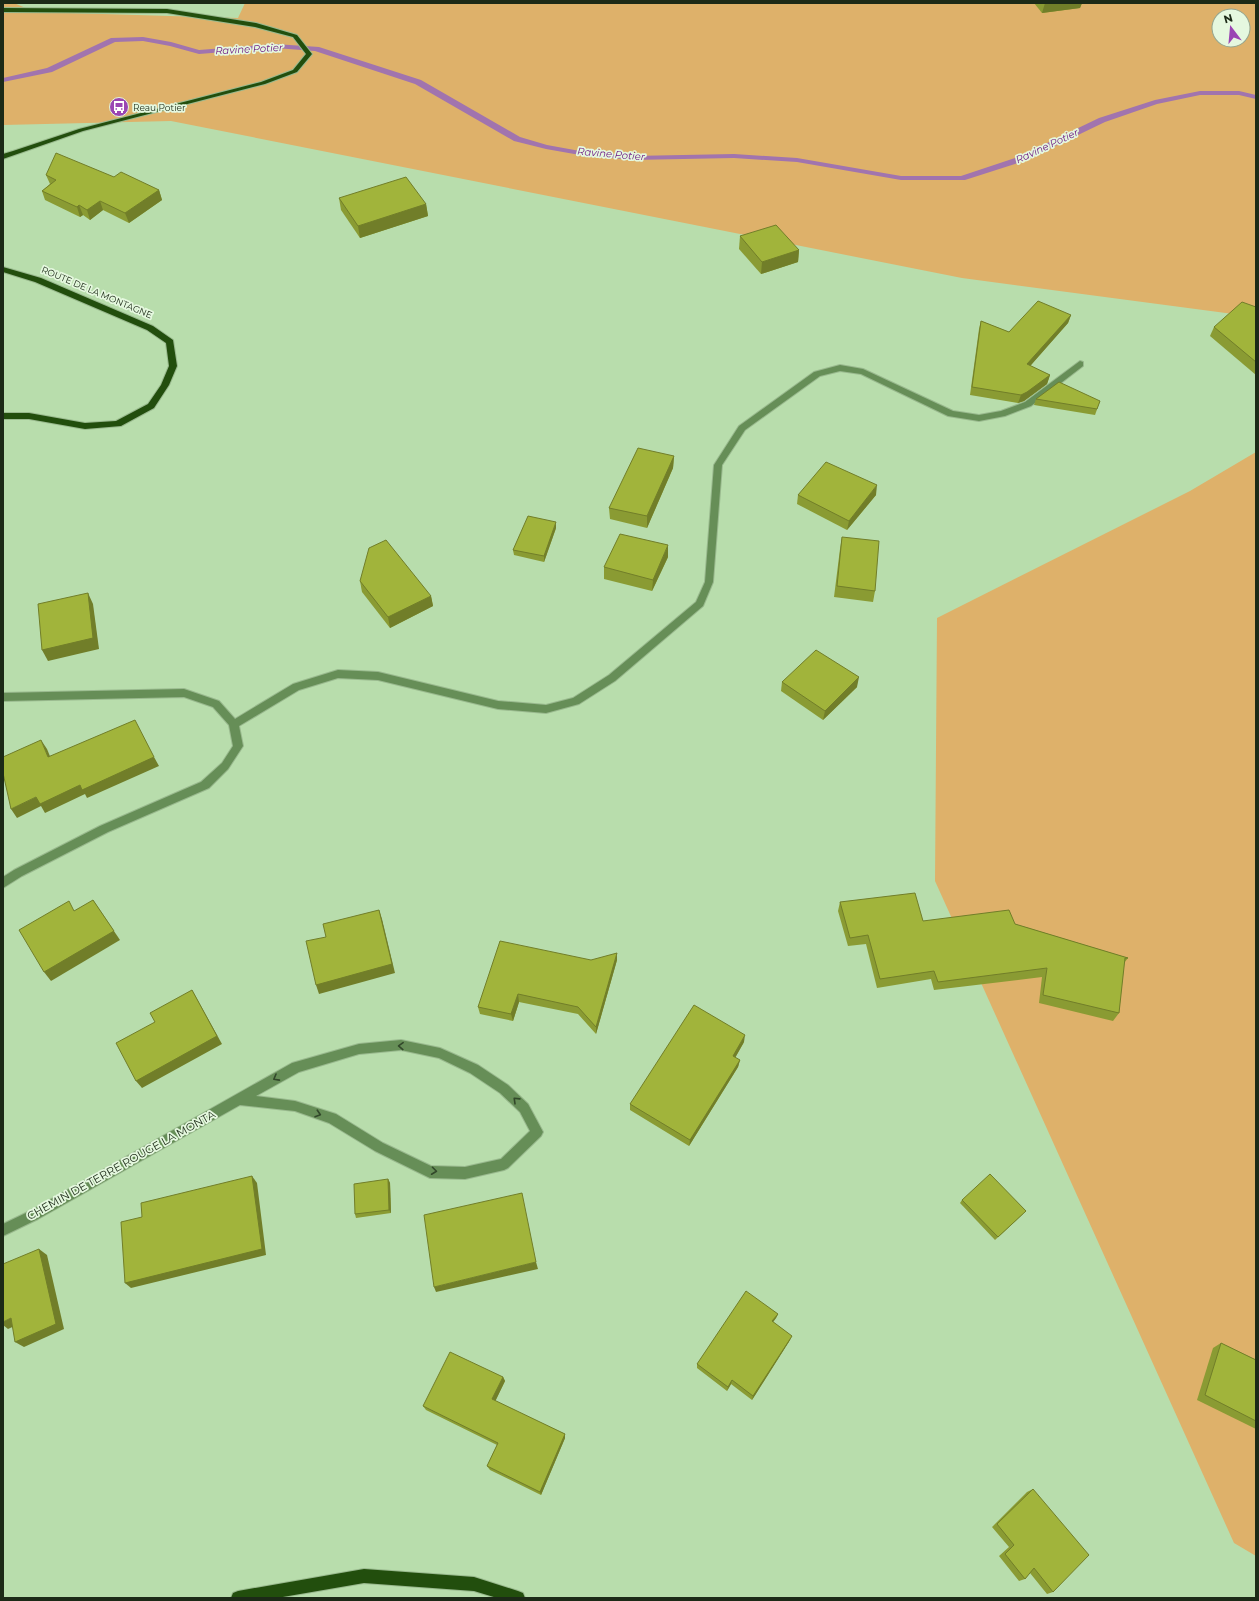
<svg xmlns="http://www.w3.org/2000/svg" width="1259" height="1601" viewBox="0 0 1259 1601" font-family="Montserrat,sans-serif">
<rect width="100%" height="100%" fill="#b8ddac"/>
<g fill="#deb16a" fill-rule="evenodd">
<path d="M3,3h11l21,9 203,6 7,-15h1011v314l-294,-39 -791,-157 -168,4zM1219,16h24v24h-24z"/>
<path d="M1256,452v1104l-22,-13 -299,-662 2,-263 253,-127z"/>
</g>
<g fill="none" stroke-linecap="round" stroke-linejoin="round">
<path fill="#a174ae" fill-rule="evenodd" d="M143,37l28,5 28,8 76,-6 44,3 102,33 99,57 27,8 33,6 52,5 102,-2 63,4 104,18h60l57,-19 81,-39 56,-18 45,-9h39l17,4v4l-17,-4h-39l-43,9 -52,18 -81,39 -59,19h-64l-104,-18 -63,-4 -102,2 -52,-5 -34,-6 -32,-8 -99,-57 -100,-33 -40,-3 -76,6 -29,-8 -27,-5 -28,1 -63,30 -49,10v-4l44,-10 64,-30z"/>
<defs>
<g id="minor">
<path d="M1080,361l3,1v4l-52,40 -26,10 -26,5 -31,-5 -87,-42 -21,-3 -20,5 -75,54 -23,35 -9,117 -10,24 -88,75 -36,23 -33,9 -48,-4 -120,-29 -40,-2 -39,12 -60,36 4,20 -15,23 -19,19 -101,44 -86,44 -19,12v-11l11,-7 86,-44 101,-44 21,-19 11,-17 -4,-21 -16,-18 -29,-10 -181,4v-8l181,-4 35,12 16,18 58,-35 45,-14 40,2 120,29 48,4 27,-7 36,-23 87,-73 9,-20 9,-117 25,-39 75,-54 26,-7 23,4 90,42 26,4 22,-4 24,-9z"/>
<path d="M401,1040l39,8 38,17 30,20 20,19 15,28 -2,4 -33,32 -4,2 -39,9 -35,-1 -55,-27 -46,-28 -34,-12 -55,-6 -202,114 -35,17v-12l27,-13 262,-148 67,-19zM401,1050l38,8 31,15 30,20 20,19 10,19 -29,28 -36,8 -34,-1 -48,-23 -47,-29 -41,-13 -39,-5 43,-24 60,-18z"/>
</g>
<g id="major">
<path d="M3,8l164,1 89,14 41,12 15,19 -15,18 -32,12 -182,47 -80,28v-5l10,-3 66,-22 182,-47 32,-12 13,-16 -13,-17 -38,-10 -88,-14 -164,-1z"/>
<path d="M3,267l38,11 112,48 20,14 4,26 -8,19 -15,23 -33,18 -36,3 -56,-10h-26v-6h26l56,10 31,-2 32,-17 13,-19 8,-19 -3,-23 -19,-13 -112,-48 -32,-10z"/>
<path d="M364,1569l110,8 44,14 5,2 2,5h-28l-23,-7 -110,-8 -87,15h-46l2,-5 5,-2z"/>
</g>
</defs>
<use href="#minor" stroke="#99b98e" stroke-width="2"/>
<use href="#major" stroke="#99b98e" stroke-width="2"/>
<use href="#minor" fill="#668e57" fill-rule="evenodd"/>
<use href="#major" fill="#224e0d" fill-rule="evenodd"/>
</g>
<g fill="#8a9b33">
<path d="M1034,3h48l-2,5 -38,5z"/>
<path d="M46,175l68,2 45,13 3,10 -33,23 -26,-13 -13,10 -7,-5 -3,2 -35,-17 -3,-9 8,-7z"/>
<path d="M339,198l87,6 2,12 -68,22 -19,-28z"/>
<path d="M740,236l59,14 -1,12 -37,12 -22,-25z"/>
<path d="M1256,307v68l-46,-39 4,-9z"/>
<path d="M1071,315l-3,8 -38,43 20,9 -3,9 -23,17 -6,2 -48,-8 9,-66 2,-8 28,11z"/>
<path d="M1036,399l64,2 -5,14 -61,-10z"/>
<path d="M674,456l-1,12 -26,60 -37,-9 -1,-11z"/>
<path d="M798,495h78l-29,35 -50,-26z"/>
<path d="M556,528l-12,34 -30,-7 -1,-5z"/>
<path d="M842,537l33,54 -2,11 -39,-5 6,-48z"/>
<path d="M668,557l-16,34 -48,-12v-12z"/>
<path d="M360,581l71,15 2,10 -43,22 -28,-36z"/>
<path d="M782,682l75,5 -34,33 -42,-29z"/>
<path d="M840,902l83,19 92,3 113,34 -4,5 -5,50 -6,8 -74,-18 3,-26 -108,13 -3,-11 -54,9 -11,-44 -18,2 -10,-35z"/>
<path d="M591,960h26l-21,74 -18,-20 -59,-12 -6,19 -33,-7 -2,-7z"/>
<path d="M744,1042l-9,16 5,2 -2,7 -49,79 -59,-36v-6z"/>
<path d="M388,1179l2,4 1,30 -35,5 -1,-4z"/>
<path d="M962,1200l61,14 -28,26 -35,-37z"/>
<path d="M778,1314l-2,4 -3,4 17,18 -38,60 -21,-16 -4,7 -30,-23v-4z"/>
<path d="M1221,1343l35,17v69l-59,-29 16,-52z"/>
<path d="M503,1377l2,4 -10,20 70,33v4l-24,57 -51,-25 -3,-4 10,-21 -71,-35 -3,-4z"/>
<path d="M1033,1489l20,103 -6,2 -17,-21 -5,6 -6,2 -20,-25 10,-9 -17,-20 35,-35z"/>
</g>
<g fill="#717e29">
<path d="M1045,3h37l-2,5 -38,5z"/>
<path d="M159,190l3,10 -33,23 -4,-10z"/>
<path d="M100,201l3,9 -13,10 -3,-10z"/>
<path d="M426,204l2,12 -68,22 -2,-12z"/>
<path d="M79,205l4,10 -3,2 -3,-10z"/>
<path d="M799,250l-1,12 -37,12 1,-12z"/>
<path d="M1071,315l-3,8 -44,50 3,-9z"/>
<path d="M1050,375l-3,9 -23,17 -6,2 3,-8z"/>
<path d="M674,456l-1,12 -26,60v-12z"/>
<path d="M877,485l-1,10 -29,35 2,-9z"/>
<path d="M556,522v6l-12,34v-6z"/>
<path d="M668,545v12l-16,34 1,-11z"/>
<path d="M88,593l5,11 6,45 -51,12 -6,-11z"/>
<path d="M431,596l2,10 -43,22 -2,-11z"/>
<path d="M859,677l-2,10 -34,33 2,-9z"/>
<path d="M41,740l6,9 7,17 -6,-9z"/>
<path d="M154,757l5,9 -72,32 -2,-4 -40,19 -4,-7 -24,12 -6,-9 25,-12 44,-12z"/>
<path d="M93,900l27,40 -69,41 -7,-9z"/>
<path d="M379,910l3,9 13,54 -76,21 -3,-9z"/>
<path d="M617,953v7l-21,74v-7z"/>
<path d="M192,990l30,54 -80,44 -6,-7z"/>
<path d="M518,994l1,8 -6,19 -2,-7z"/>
<path d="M745,1035l-1,7 -12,21 1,-7z"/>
<path d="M740,1060l-2,7 -49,79 1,-6z"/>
<path d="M252,1176l5,7 9,72 -135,33 -6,-5z"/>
<path d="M388,1179l2,4 1,30 -2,-3z"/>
<path d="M39,1249l8,6 17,74 -40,18 -9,-5z"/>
<path d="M536,1262l2,7 -102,23 -2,-5z"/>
<path d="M778,1314l-2,4 -6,8 2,-5z"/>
<path d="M11,1318l8,6 -11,5 -5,-4v-3z"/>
<path d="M792,1336l-2,4 -38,60 1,-4z"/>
<path d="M503,1377l2,4 -11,23 -2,-5z"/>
<path d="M732,1380l-1,4 -4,7 1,-4z"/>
<path d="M565,1434v4l-24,57 -1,-3z"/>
</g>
<g fill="#a1b43b" stroke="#717e29">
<path d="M56,153l58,24 7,-5 38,18 -34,23 -25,-12 -13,9 -8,-5 -2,2 -35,-16 14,-11 -10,-5z"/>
<path d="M406,177l20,27 -68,22 -19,-28z"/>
<path d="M776,225l23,25 -37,12 -22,-26z"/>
<path d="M1038,301l33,14 -44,49 23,11 -23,17 -6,3 -49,-8 9,-66 28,11z"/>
<path d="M1242,302l14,5v55l-42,-35z"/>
<path d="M1059,382l41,19 -3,8 -61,-10z"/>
<path d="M638,448l36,8 -27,60 -38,-8z"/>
<path d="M826,462l51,23 -28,36 -51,-26z"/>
<path d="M528,516l28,6 -12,34 -31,-6z"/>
<path d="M620,534l48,11 -15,35 -49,-13z"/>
<path d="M842,537l37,4 -4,50 -38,-5z"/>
<path d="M386,540l45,56 -43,21 -28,-36 9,-33z"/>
<path d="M88,593l5,45 -51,12 -4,-46z"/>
<path d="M816,650l43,27 -34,34 -43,-29z"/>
<path d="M135,720l19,37 -72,33 -2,-5 -40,19 -4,-7 -25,12 -8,-36v-16l38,-17 7,17z"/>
<path d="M915,893l8,28 86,-11 6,14 113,34h-3l-6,55 -76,-18 4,-27 -109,14 -4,-11 -54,8 -12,-44 -18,3 -10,-36z"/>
<path d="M93,900l21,31 -70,41 -25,-42 50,-29 5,10z"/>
<path d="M379,910l13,54 -76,21 -10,-44 20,-4 -3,-13z"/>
<path d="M500,941l91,19 26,-7 -21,74 -18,-20 -60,-13 -7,20 -33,-7z"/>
<path d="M192,990l25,46 -81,45 -20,-38 39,-21 -5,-9z"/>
<path d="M694,1005l51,30 -12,21 7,4 -50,80 -60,-36z"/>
<path d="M990,1174l36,37 -28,26 -36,-37z"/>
<path d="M252,1176l10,73 -137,34 -4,-61 21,-5 -1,-14z"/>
<path d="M388,1179l1,31 -34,4 -1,-30z"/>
<path d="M522,1193l14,69 -102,25 -10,-72z"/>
<path d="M39,1249l17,75 -41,18 -4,-24 -8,4v-58z"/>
<path d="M746,1291l32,23 -6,7 20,15 -39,60 -21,-16 -4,7 -31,-23z"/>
<path d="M1221,1343l35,17v61l-51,-26z"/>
<path d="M450,1352l53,25 -11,22 73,35 -25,58 -53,-26 11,-23 -75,-37z"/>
<path d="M1033,1489l56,66 -36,37 -19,-24 -9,11 -20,-25 9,-9 -17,-21z"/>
</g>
<defs><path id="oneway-chevron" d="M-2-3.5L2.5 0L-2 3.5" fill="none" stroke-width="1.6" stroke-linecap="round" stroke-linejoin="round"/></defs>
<g stroke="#32482a">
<use href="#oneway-chevron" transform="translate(401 1046) rotate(-178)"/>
<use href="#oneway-chevron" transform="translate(276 1078) rotate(151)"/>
<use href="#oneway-chevron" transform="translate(516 1100) rotate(-136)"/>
<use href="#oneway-chevron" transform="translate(318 1114) rotate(18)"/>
<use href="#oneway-chevron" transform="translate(434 1171) rotate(7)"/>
</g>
<defs>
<symbol id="bus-disc" viewBox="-11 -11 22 22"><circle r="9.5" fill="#9a45b3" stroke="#e5f8df"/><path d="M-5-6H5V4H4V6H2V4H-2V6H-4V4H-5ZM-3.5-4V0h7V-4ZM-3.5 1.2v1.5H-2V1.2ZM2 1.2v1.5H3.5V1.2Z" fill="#fff"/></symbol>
</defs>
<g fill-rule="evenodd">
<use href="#bus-disc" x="108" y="96" width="22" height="22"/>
</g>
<g text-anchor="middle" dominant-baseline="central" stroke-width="3.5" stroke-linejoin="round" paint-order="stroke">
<g font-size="9" fill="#1c2a17" stroke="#e5f8df" text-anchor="start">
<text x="133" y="107">Reau Potier</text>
</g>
<g font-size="9" fill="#1c2a17" stroke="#e5f8df">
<text transform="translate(97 292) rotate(23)">ROUTE DE LA MONTAGNE</text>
</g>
<g font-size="10" font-style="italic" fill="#6d1684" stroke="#e5f8df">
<text transform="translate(249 49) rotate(-3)">Ravine Potier</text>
<text transform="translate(1047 146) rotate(-25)">Ravine Potier</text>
<text transform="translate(611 154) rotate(5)">Ravine Potier</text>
</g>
<g font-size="11" fill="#1c2a17" stroke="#e5f8df">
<text transform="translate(121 1165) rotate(-29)">CHEMIN DE TERRE ROUGE LA MONTA</text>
</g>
</g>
<rect width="1259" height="1601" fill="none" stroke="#1c2a17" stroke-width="8"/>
<g transform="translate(1231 28) rotate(344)"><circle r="19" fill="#e5f8df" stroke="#95a68f"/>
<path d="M0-3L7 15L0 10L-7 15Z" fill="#9a45b3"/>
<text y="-6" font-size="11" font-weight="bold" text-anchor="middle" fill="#1c2a17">N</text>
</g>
</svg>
